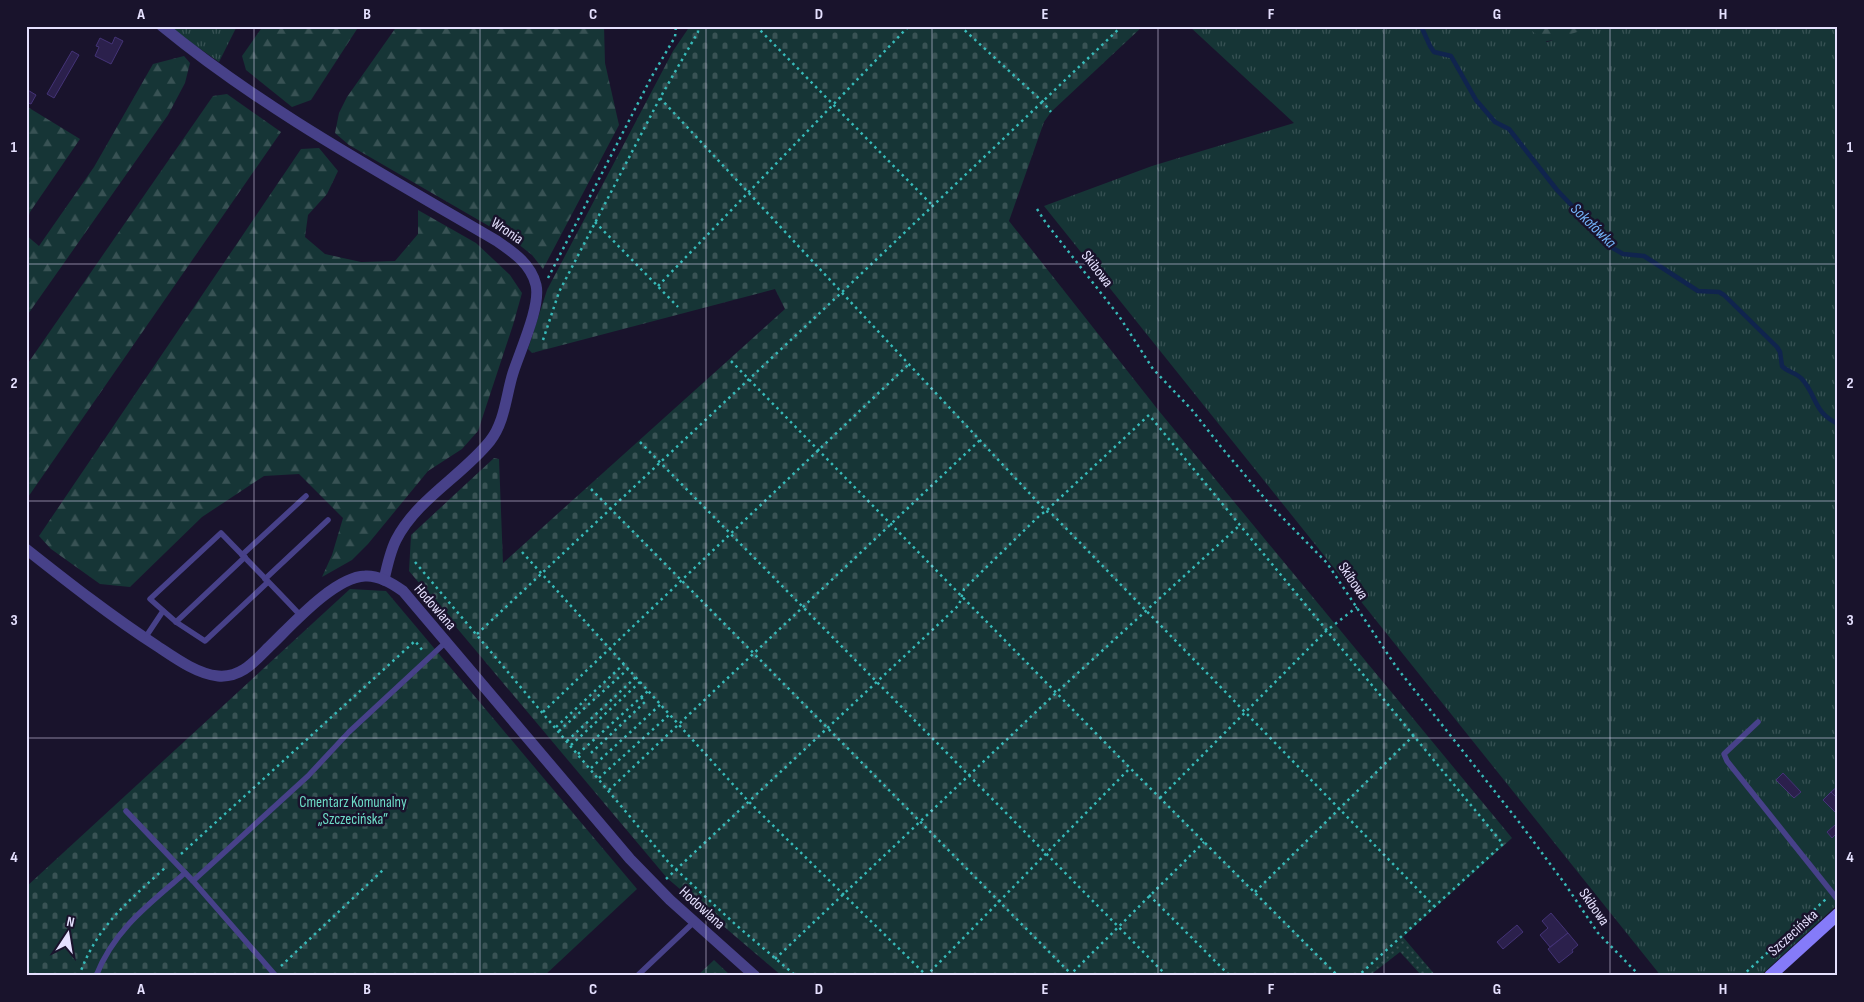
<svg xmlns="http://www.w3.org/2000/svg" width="1864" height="1002" viewBox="0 0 1864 1002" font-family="'Sofia Sans Condensed',sans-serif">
<defs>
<pattern id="grass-dots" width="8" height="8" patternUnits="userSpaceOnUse" patternTransform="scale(1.25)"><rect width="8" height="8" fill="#163536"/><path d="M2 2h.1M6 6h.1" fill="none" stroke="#385254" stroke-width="1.8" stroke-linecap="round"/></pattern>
<pattern id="forest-firs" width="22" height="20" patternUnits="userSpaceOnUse" patternTransform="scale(1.25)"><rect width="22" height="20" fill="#163536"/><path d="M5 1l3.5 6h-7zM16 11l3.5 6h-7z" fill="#385254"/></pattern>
<pattern id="cemetery-stones" width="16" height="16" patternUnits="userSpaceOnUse" patternTransform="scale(1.25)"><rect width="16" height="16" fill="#163536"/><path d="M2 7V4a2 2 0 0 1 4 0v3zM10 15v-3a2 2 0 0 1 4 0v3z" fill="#385254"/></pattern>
<pattern id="park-tufts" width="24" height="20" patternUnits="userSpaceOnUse" patternTransform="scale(1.25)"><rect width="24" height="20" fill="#163536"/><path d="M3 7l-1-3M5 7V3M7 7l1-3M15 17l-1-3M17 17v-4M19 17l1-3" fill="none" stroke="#385254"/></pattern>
</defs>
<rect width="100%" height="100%" fill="#19132c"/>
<path fill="url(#grass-dots)" d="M1403,937l33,39h-14l-22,-24 -31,24h-9z"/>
<g fill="url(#forest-firs)">
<path d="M263,26h96l-48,74 -19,7 -46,-37 -4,-14z"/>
<path d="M397,26h207l1,37 14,62 -76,144 -11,-14 -19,-15 -164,-95 -14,-12 4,-20 8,-16z"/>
<path d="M1508,26h102l-26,10 -51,7z"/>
<path d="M184,56l6,7 -5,20 -17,32 -142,202v-82l13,11 55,-79 59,-103z"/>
<path d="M227,94l54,38 -255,368v-134l187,-270z"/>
<path d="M26,106l54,33 -50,73 -4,13z"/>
<path d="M319,148l19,23 -11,23 -19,21 -3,22 20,17 36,8 34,-1 23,-27v-24l58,33 34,32 12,18 -9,32 -35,106 -16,18 -34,22 -60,73 -16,16 -30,17 10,-22 11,-37 -44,-44 -35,2 -62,41 -72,70 -30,-3 -49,-35 -12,-13 262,-387z"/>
</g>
<g fill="url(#cemetery-stones)">
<path d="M690,26h453l-92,86 -7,10 -35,99 150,190 353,427 -152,138h-578l-115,-98 -258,-307 2,-36 83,-77 5,1 4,104 282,-254 -10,-20 -243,64 -4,-4 19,-59 126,-239z"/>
<path d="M350,589l36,2 251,298 -93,87h-518v-89z"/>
<path d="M714,960l17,16h-34z"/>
</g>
<g fill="url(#park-tufts)">
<path d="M167,26h70l-18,36z"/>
<path d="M1189,26h336l22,16 48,-16h243v878l-78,72h-99l-617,-770 108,-40 142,-43z"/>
</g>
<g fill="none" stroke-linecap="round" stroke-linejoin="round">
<path stroke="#10244e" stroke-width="4.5" d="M1421,26l9,20 4,6 17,4 25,44 19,22 14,7 48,61 54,57 12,7 21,2 54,35 21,1 5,3 53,52 3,5 2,14c5,6 15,7 20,13 15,17 11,33 36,45"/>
</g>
<g fill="#2b204c" stroke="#437">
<path d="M115,37l8,4 -12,23 -16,-8 4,-9 -3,-1 4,-8 12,6z"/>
<path d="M72,51l7,4 -25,43 -7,-4z"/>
<path d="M26,89l10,6 -5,9 -5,-2z"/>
<path d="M1783,773l18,19 -7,6 -18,-18z"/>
<path d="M1838,786v13l-7,-7z"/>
<path d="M1831,792l7,7v11l-3,2 -12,-12z"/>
<path d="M1835,825l3,2v7l-1,-1 -5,5 -5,-6z"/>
<path d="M1551,913l17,20 -18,14 -10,-12 8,-7 -6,-7z"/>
<path d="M1517,925l6,7 -20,17 -6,-7z"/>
<path d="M1568,933l10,12 -6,5 1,2 -14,11 -11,-14z"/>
</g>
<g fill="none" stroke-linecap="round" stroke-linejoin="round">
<g stroke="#37bab9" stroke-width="2.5" stroke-dasharray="2.5 4" stroke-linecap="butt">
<path d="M756,26l177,180"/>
<path d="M960,26l83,76 8,10"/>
<path d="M660,98l386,413 6,3 382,392"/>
<path d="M1037,209l9,14 73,93 34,53 39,41 30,38 50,59 55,56 70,105 122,154 46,62 33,49 42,43"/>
<path d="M595,222l83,85"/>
<path d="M548,278l104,-202 23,-39 1,-11"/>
<path d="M658,286l251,-260"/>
<path d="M543,340l16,-48 101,-194 38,-66v-6"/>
<path d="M731,361l399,407 208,208"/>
<path d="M640,442l527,534"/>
<path d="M591,489l482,487"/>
<path d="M522,552l227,250 178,174"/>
<path d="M415,562l255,302 66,61 60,51"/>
<path d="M477,634l364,-341 281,-267"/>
<path d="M543,712l366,-348"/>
<path d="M556,727l68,-63"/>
<path d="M559,731l69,-62"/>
<path d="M567,741l69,-64"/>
<path d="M571,745l69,-63"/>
<path d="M591,753l54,-51 -4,-5"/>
<path d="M578,754l70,-63"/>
<path d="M591,768l70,-64"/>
<path d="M599,778l71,-64"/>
<path d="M609,790l371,-350"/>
<path d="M1160,798l166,-167 31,-24"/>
<path d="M181,854l234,-213 8,10"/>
<path d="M666,879l293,-274 5,-16 76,-74 6,-4 103,-96 354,429 -145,132"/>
<path d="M1255,892l159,-157"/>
<path d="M1149,895l81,81"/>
<path d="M775,959l282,-267 183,-167"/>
<path d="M281,966l102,-96"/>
<path d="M79,976c18,-51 50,-75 88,-110"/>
<path d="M926,976l204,-208"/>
<path d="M1069,976l135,-134"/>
<path d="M1742,976l84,-77"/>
</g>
<g stroke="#474189" stroke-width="5.5">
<path d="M242,555l64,-59"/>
<path d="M265,579l63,-59"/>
<path d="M268,582l-63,59 -29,-19 -26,-23 71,-66c27,28 54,55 80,83"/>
<path d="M176,622l69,-65"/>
<path d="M145,638l18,-27"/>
<path d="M1758,722l-34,32 3,7 111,139"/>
<path d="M126,811l67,70 83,95"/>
<path d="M193,881l115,-105 41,-44 97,-90"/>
<path d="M96,976c18,-46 53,-72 89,-103"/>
<path d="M637,976l57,-54"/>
</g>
<g stroke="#474189" stroke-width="11">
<path d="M162,26c102,84 221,148 335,215 16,11 34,23 39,44 5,21 -16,66 -23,88 -7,22 -8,49 -23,68 -28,35 -73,58 -94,99 -6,12 -9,26 -12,40"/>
<path d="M26,549c43,34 85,67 131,97 18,12 40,28 61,30 23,2 36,-14 51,-29 22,-21 65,-70 96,-71 14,-1 27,7 38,15l227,268 40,41 85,76"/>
</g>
<path stroke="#857bf9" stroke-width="12" d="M1770,976l68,-62"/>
</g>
<path fill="none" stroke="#e5e0fe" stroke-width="1" stroke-opacity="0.55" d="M254,26v950M480,26v950M706,26v950M932,26v950M1158,26v950M1384,26v950M1610,26v950M26,264h1812M26,501h1812M26,738h1812"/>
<g text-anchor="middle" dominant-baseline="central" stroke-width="5" stroke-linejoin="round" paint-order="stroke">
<g font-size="15" fill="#e5e0fe" stroke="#19132c">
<text transform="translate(507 231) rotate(34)">Wronia</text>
<text transform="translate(1097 269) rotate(52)">Skibowa</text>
<text transform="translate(1353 581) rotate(56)">Skibowa</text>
<text transform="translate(435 607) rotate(49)">Hodowlana</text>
<text transform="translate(1594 907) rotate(55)">Skibowa</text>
<text transform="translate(702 908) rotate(42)">Hodowlana</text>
<text transform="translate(1793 933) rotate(-42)">Szczecińska</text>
</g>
<g font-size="15" fill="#6ddcc7" stroke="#19132c">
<text x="353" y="802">Cmentarz Komunalny<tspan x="353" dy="17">„Szczecińska”</tspan></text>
</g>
<g font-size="16" font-style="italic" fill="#73b3f9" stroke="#19132c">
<text transform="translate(1593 226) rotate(44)">Sokołówka</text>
</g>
</g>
<rect width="1864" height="1002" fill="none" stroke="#19132c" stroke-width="55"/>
<g transform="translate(68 934) rotate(12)" stroke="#19132c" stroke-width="4" paint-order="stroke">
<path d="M0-4L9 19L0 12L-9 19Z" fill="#e5e0fe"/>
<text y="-8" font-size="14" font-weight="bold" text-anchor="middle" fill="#e5e0fe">N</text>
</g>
<rect x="28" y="28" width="1808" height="946" fill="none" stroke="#e5e0fe" stroke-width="2"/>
<g font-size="16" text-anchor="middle" font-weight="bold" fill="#e5e0fe">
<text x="141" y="19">A</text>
<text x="367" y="19">B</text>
<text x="593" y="19">C</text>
<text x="819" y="19">D</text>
<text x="1045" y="19">E</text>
<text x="1271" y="19">F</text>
<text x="1497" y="19">G</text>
<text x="1723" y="19">H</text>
<text x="14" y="152">1</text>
<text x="1850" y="152">1</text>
<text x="14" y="388">2</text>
<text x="1850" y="388">2</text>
<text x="14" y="625">3</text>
<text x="1850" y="625">3</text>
<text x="14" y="862">4</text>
<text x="1850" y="862">4</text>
<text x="141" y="994">A</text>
<text x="367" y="994">B</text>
<text x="593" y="994">C</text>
<text x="819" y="994">D</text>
<text x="1045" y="994">E</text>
<text x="1271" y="994">F</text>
<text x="1497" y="994">G</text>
<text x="1723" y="994">H</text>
</g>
</svg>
